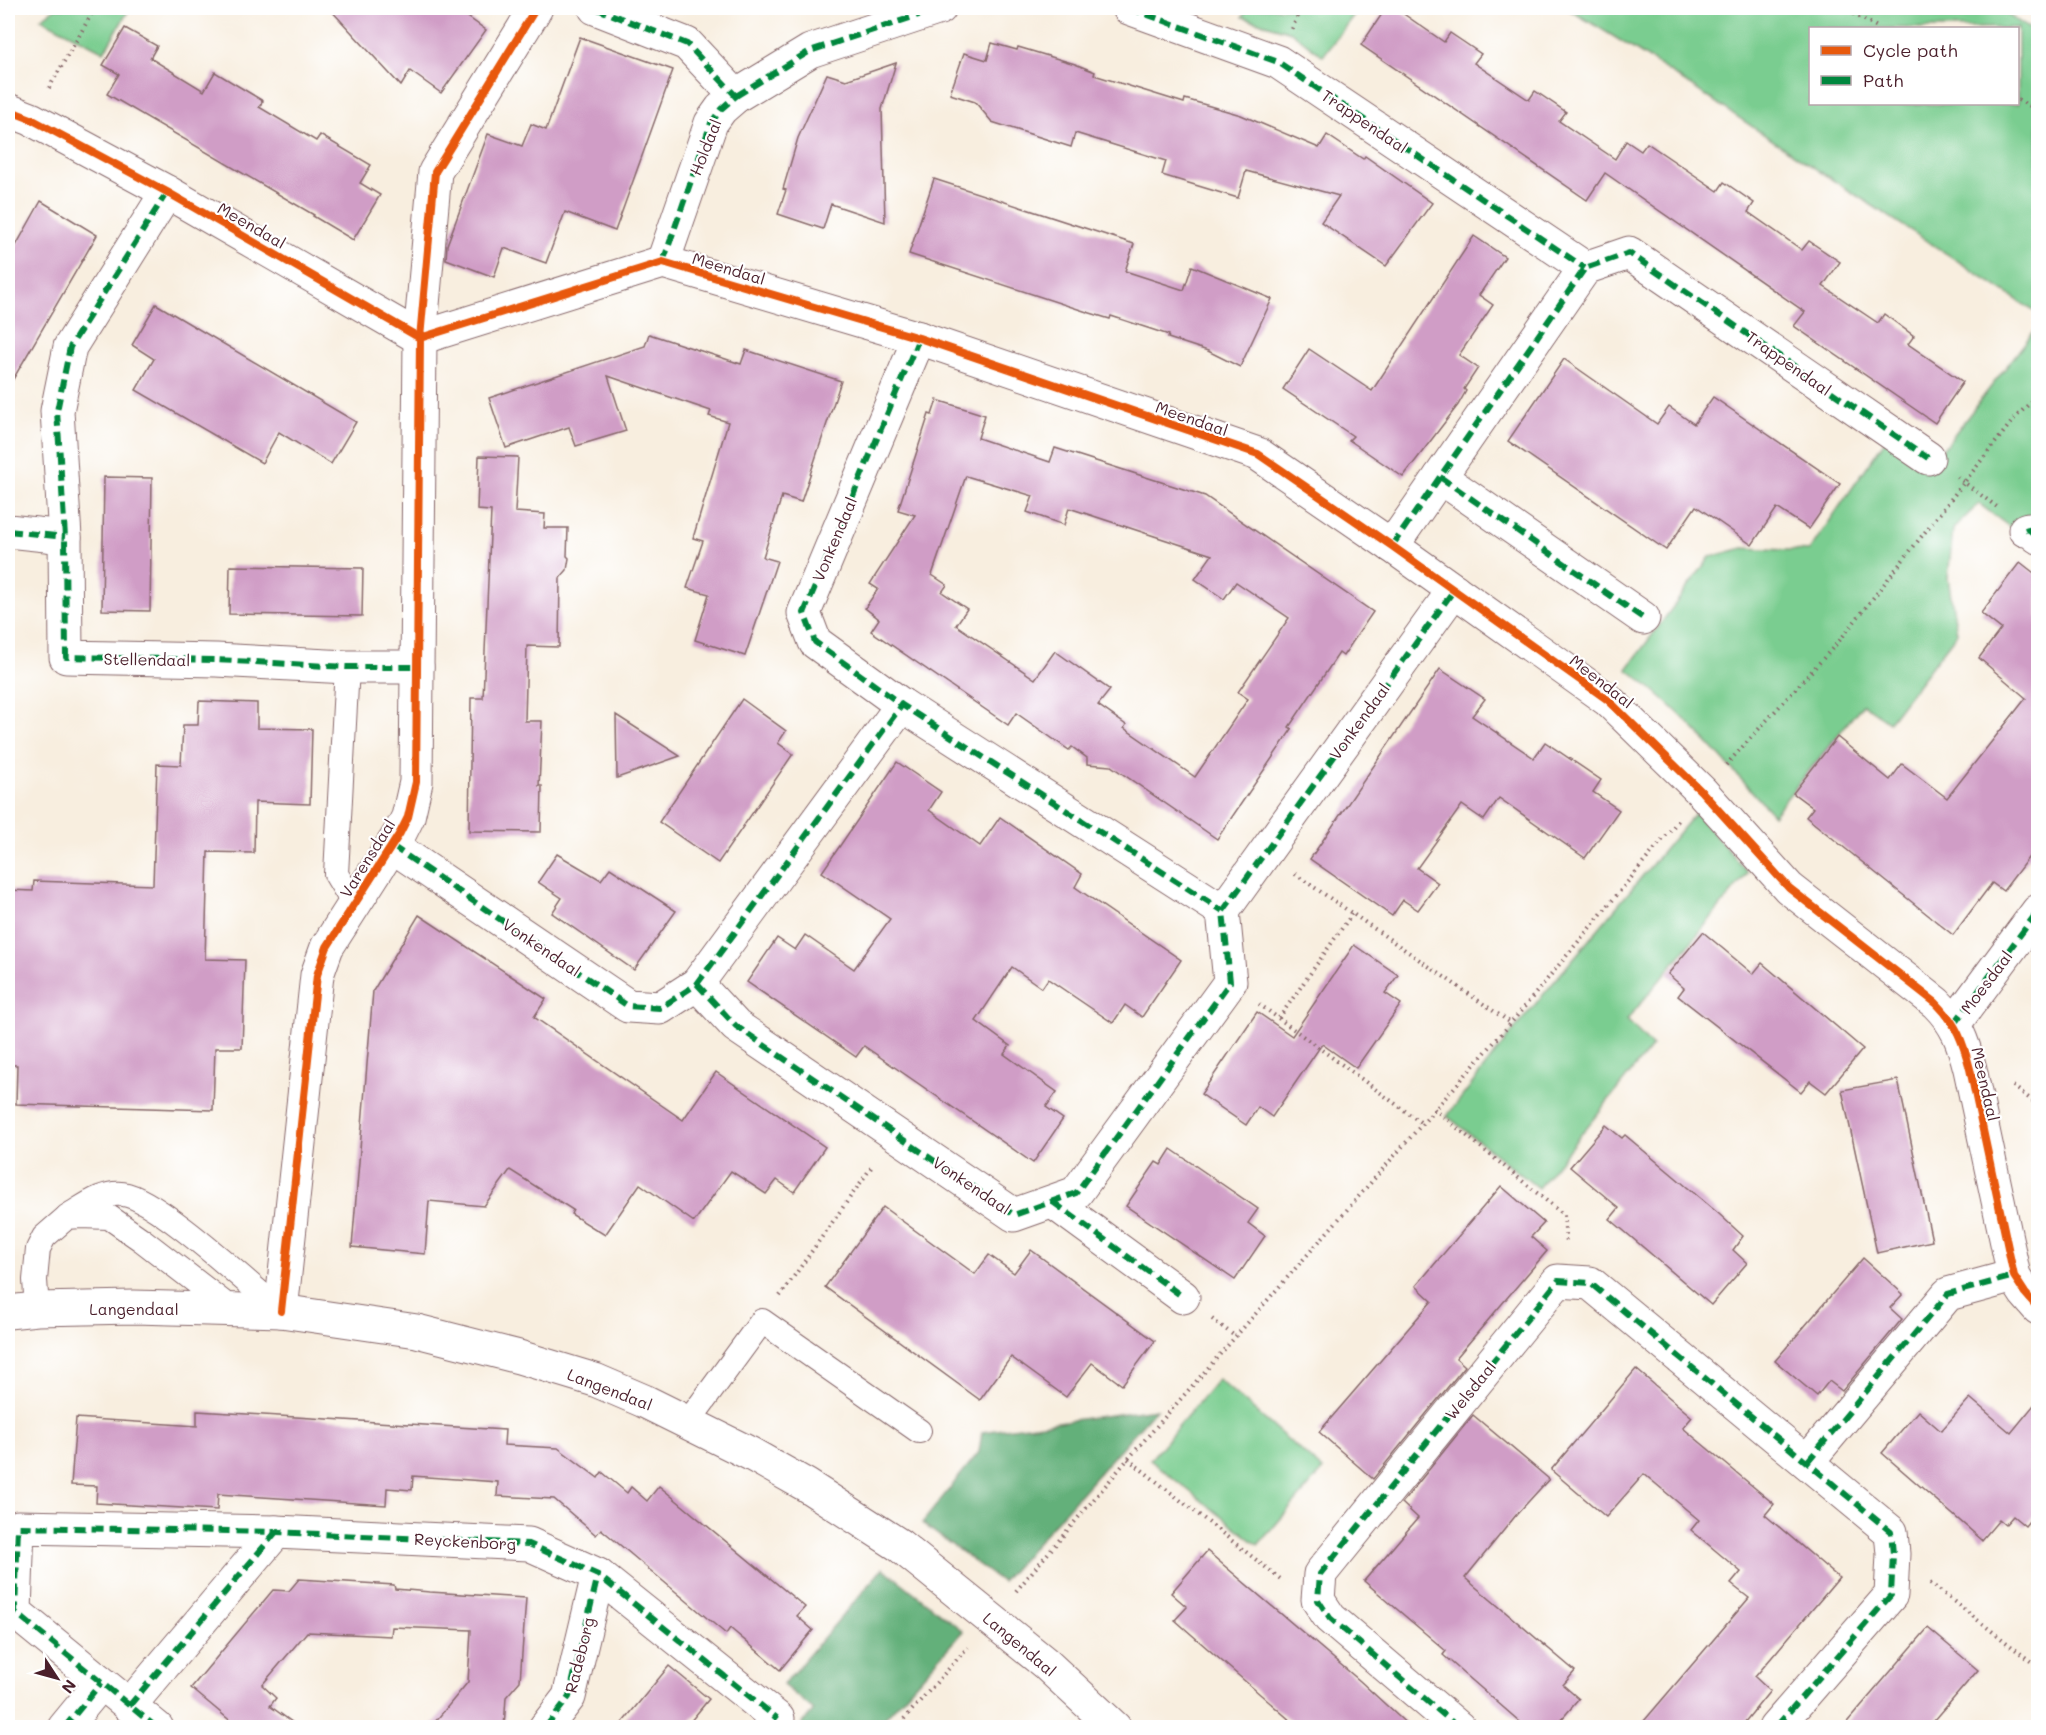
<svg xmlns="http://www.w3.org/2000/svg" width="2046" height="1735" viewBox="0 0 2046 1735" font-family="Mali,sans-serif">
<rect width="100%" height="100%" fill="#fff"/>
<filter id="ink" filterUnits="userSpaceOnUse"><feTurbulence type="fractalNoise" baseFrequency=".0167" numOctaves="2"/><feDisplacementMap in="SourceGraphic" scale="12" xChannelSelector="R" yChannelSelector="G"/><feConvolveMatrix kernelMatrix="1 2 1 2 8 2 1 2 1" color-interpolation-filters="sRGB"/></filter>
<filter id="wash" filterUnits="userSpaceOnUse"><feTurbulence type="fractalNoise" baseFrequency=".008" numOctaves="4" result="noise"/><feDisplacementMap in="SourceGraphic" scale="24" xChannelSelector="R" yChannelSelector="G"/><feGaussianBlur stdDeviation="1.35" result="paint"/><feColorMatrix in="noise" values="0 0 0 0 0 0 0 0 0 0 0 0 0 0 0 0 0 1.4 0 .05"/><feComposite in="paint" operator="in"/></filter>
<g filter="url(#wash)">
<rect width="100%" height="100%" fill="#f8eedf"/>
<g fill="#7acd90" stroke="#62765e" stroke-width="1.5" fill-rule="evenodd">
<path d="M56,8h74l-26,44 -63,-33z"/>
<path d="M1247,8h112l-36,48 -32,-24 -48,-15z"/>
<path d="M1566,8h431l41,26v280c-71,-48 -144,-94 -216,-141 -85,-56 -168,-114 -256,-165zM1810,28h208v76h-208z"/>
<path d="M2038,326v191l-15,20 -44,-33 -26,25 -5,49 9,55 -68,89 -26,-18 -90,111c-46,-51 -91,-105 -146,-146l83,-112 33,-9 66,3 83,-121 43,29z"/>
<path d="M1695,813l53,60 -121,147 25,26 -114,142 -91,-72 65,-84z"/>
<path d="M1218,1379l105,91 -65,75 -108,-85z"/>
</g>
<g fill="#63b07a" stroke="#566852" stroke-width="1.5">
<path d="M1156,1409l-154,173 -80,-59 57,-71 3,-20z"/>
<path d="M883,1568l80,63 -86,96h-77l14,-17 -31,-25z"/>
</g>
<g id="blocks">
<g fill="#d09dc6" fill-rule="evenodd">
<path d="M329,8h126l31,22 -45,63 -31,-22 -9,15z"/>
<path d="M1386,8h9l49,34 6,-9 15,10 16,11 -7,9 55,37 6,-9 31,21 -7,9 56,38 11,-18 15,10 6,-8 71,48 6,-9 30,21 -6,9 54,38 7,-9 31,21 -17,24 55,37 6,-9 30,22 -6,8 55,38 -28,41 -141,-97 11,-14 -200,-139 -18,27 -226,-155z"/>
<path d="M125,28l32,18 -7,12 54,33 11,-19 48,29 -4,6 57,34 4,-6 51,30 -11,18 20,12 -27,45 -40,-24 1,-1 -207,-121 12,-20 -16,-9z"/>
<path d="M580,37l93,33 -58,161 -50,-19 -19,51 -42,-15 -10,29 -48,-18 1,-14 41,-111 34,12 9,-22 15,6z"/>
<path d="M992,43l25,7 1,-3 57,17 20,8 -1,3 90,28 1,-4 56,16 78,33 8,-13 36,24 2,-3 67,47 -46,63 -65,-44 18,-26 -93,-25 -8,27 -76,-23 4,-14 -91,-28 -4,14 -79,-25 -17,-20 -25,-8 14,-41 23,7z"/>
<path d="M896,63l-14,46 3,113 -54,-18 -8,25 -45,-15 8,-24 -3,-1 15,-51 29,-64 19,6z"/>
<path d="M934,179l200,65 -9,27 59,19 8,-24 80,33 -32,68 -32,-16 -40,-13 1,-3 -58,-19 -1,3 -23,-7 -178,-58z"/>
<path d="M41,201l56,34 -89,153v-128z"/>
<path d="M1474,236l31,21 -26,38 14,10 -34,50 19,13 -14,21 2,2 -8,14 -55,72 -54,-37 4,-4 -70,-47 26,-40 63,42z"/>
<path d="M156,304l200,118 -25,42 -52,-32 -17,31 -126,-73 18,-31 -22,-14z"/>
<path d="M649,334l92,30 5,-14 95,31 -40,121 -19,-6 -19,61 14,4 -32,95 -50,-16 14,-46 -22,-6 16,-47 -10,-3 35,-116 -19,-6 2,-5 -103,-35 18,55 -50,15 -7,-19 -63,21 -17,-50 156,-52z"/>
<path d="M1564,359l93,65 12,-17 25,17 19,-27 127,87 -31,45 -32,-21 -25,37 -56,-39 -30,44 -158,-109z"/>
<path d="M937,400l48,15 -7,23 72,24 5,-14 150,48 168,116 -30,44 -4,-3 -50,74 3,2 -75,110 -106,-73 -24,-2v-6l-15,-11 -3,3 -53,-37 -8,12 -137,-94 8,-12 -14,-11 13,-19 -8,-5 45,-69 -17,-5 31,-96 3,1zM966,476l67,20 -6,16 37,13 5,-17 143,47 -17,24 29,20 12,-17 53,36 -51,74 10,7 -53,78 -71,-49 2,-3 -28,-20 12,-15 -55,-39 -20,28 -79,-54 11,-16 -25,-17 5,-7 -15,-10z"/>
<path d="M479,456l39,1 -3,55 30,2 -1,14h24l-1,28 2,2 -2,12 -7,8 -1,69 -32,-1 -2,75h17l-3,65h3l-1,46 -72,-1 2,-133h12l8,-187 -14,-1z"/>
<path d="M104,477l48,1 -2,133 -48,-1z"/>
<path d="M2020,562l18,14v269l-35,46 -11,-8 -39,52 -147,-118 7,-9 -20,-15 44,-56 53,43 12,-16 45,34 79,-100 -47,-40 22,-29 -20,-16z"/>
<path d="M230,566l133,2 -1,48 -133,-2z"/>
<path d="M1440,669l45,30 -13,17 62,42 11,-16 56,38 -8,12 26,18 -34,48 -86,-60 -15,22 -22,-15 -45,63 21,15 -20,27 -15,-10 -11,16 -82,-57z"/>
<path d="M742,699l44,32 -8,12 15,11 -75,109 -59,-41z"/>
<path d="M199,701l58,2v25l55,1 -2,75 -55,-2 -1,51 -46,-1 -3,107 40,1 -3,88h-27l-2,62 -197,-6 1,-39h-9v-175l25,1 1,-10 119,4 4,-121 24,1 2,-40h15z"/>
<path d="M616,715l64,41 -63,22z"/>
<path d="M897,762l44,30 -12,18 51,36 20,-29 82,57 -7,13 106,73 -39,57 -17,-12 -12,18 -65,-44 -6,9 -30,-21 -36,54 34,25 -6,8 53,38 -11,15 17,12 -30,44 -169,-117 -8,11 -109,-75 30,-44 18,12 10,-15 49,34 36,-50 -68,-47z"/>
<path d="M557,854l44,26 9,-12 66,43 -42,59 -82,-57 10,-15 -24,-16z"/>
<path d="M419,915l127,84 -12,18 149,103 33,-48 109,75 -31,45 -17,-12 -11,14 -35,-23 -37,51 -54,-38 -35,51 -34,-21 2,-4 -63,-40 -26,36 -55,-5 -4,53 -73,-7 21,-256z"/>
<path d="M1703,932l50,42 9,-11 101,86 -37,44 -16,-12 -9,11 -123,-96 6,-8 -16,-14z"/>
<path d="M1354,945l44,30 -13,18 16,11 -45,64 -34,-24 -50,73 -14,-10 -12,18 -45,-31 56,-82 35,24z"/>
<path d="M1898,1080l34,161 -55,12 -35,-163z"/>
<path d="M1606,1125l16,13 3,-3 94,79 24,22 -10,14 14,13 -36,42 -101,-86 9,-11 -49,-41z"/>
<path d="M1171,1149l87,60 -10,14 17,13 -30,44 -109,-74 30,-44 5,3z"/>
<path d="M1501,1186l43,37 -13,14 16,14 -91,107 9,8 -92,113 -54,-47 113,-131 -16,-15z"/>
<path d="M883,1207l92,67 14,-19 25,18 17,-23 124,91 -33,44 -30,-22 -26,34 -55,-40 -31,43 -155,-113z"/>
<path d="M1863,1258l40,36 -13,14 12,11 -60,72 -13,-10 -12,15 -42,-35z"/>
<path d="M1636,1369l56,48 -9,11 91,76 -9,11 74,63 -84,99 15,14 -30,37h-102l111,-130 -18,-14 10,-12 -50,-42 8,-10 -55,-46 -38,43 -55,-47z"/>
<path d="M1970,1398l41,35 27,-33v110l-13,16 -12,-10 -8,9 -6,-5 -17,20 -100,-87 36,-42 23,20z"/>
<path d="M197,1411l308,19 -1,15 54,3 40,30 4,-6 25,21 4,-6 16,14 12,-15 146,121 -8,9 16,14 -33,40 -50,-42 -4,6 -125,-105 -5,6 -42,-36 -57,-3 1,-14 -85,-6 -1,14 -25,-2 -1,17 -168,-11 -1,16 -121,-7 1,-17 -26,-1 5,-67 121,8z"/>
<path d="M1473,1415l76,64 -32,35 -52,64 110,93 -12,14 16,14 -25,29h-27l-84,-73 3,-4 -82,-70 54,-63 -16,-15z"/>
<path d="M1207,1551l153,130 51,47h-112l-99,-86 -25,-22 12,-13 -16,-14z"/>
<path d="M299,1579l95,6 1,4 35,3 96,6 -6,83 -14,16 -2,31h-74l38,-46 3,-52 -79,-3 -1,9 -84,-4 -45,53 14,13 -6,8 30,22h-61l-48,-40 82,-98 16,1z"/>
<path d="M1928,1628l50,42 -50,58h-86z"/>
<path d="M669,1666l40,33 -24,29h-67z"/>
</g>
</g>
</g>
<g filter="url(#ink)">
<use href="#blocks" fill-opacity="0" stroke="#87676a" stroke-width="1.5"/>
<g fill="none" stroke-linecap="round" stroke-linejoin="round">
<defs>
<g id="service">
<path d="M347,667l-11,207 18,30"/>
<path d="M68,1216c16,-9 35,-25 55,-22 35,5 126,91 158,117"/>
<path d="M37,1309l-2,-29 3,-31 6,-12 23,-20 14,-1 28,1 33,23 88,68"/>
<path d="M688,1422l74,-101 157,110"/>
</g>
<g id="minor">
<path d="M595,8l92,36 49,52 -15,13 -10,14 -48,139"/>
<path d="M1129,8l149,54 307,206"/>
<path d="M736,96l74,-45 130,-43"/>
<path d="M8,110l23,9 136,73 253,146 243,-76 256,76 339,116 134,92 216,154 94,92 87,96 147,115c21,21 27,39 34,66l44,207 11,17 13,15"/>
<path d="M167,192l-97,155 -13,64 8,126 1,120 150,3 131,7h70"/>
<path d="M919,338l-115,275 11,29 87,63 321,206"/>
<path d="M1440,477l203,141"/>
<path d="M2025,530l3,-1 10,8"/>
<path d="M8,531l57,6"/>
<path d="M1392,546l193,-278 44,-15 299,205"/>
<path d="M392,846l236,160 32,2 37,-24 205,-279"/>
<path d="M697,984l39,42 278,189 62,-22 154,-211 -7,-71 231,-321"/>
<path d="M1954,1024l84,-113"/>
<path d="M1053,1202l130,95"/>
<path d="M281,1311l36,-336 10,-28 73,-114 8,-16 8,-35 4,-444 15,-166 101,-164"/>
<path d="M1807,1462l141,-168 66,-18"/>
<path d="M129,1706l147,-174"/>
<path d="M64,1728l37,-45"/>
<path d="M157,1728l-142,-116 3,-85 258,5 253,12 69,31 180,144"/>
<path d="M545,1728l24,-31 29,-122"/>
<path d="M1459,1728l-129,-110 -12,-18 2,-26 238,-293 32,2 301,249 2,22 -2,41 -116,133"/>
</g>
<path id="tertiary" d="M8,1312l29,-3 97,-2 147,4 136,20 102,26 76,23 49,21 107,53 55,31 93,60 146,118 70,65"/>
</defs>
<use href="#service" stroke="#87676a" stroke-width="26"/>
<use href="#minor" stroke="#87676a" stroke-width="35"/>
<use href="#tertiary" stroke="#87676a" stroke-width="35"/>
<g stroke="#87676a" stroke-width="4" stroke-dasharray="1.5 4.5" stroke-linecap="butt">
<path d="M1843,8l36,20"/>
<path d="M1292,29l9,-21"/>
<path d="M49,88l46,-80"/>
<path d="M2018,100l20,10"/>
<path d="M1957,477l40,30"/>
<path d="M1726,765l114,-125 174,-221 24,-24"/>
<path d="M1295,874l216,149"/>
<path d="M1259,1004l164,120"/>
<path d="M1279,1018l73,-104"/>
<path d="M2013,1086l25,19"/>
<path d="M1434,1109l130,106 2,30"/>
<path d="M780,1296l93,-131"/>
<path d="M1212,1319l24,18"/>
<path d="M1128,1459l155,122"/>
<path d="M1930,1583l108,84"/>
<path d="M1016,1591l112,-132 383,-436 167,-202"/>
<path d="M896,1728l72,-81"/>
</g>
<use href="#service" stroke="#fff" stroke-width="24"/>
<use href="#minor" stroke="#fff" stroke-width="33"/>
<use href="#tertiary" stroke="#fff" stroke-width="33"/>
<g stroke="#00873e" stroke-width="6" stroke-dasharray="12 6" stroke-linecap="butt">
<path d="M595,8l92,36 49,52 -15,13 -10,14 -48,139"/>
<path d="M1129,8l149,54 307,206"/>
<path d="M736,96l74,-45 130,-43"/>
<path d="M167,192l-97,155 -13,64 8,126 1,120 150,3 131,7h70"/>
<path d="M919,338l-115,275 11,29 87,63 321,206"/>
<path d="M1440,477l203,141"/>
<path d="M2025,530l3,-1 10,8"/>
<path d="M8,531l57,6"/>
<path d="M1392,546l193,-278 44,-15 299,205"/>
<path d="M392,846l236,160 32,2 37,-24 205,-279"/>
<path d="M697,984l39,42 278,189 62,-22 154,-211 -7,-71 231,-321"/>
<path d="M1954,1024l84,-113"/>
<path d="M1053,1202l130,95"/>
<path d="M1807,1462l141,-168 66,-18"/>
<path d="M129,1706l147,-174"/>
<path d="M64,1728l37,-45"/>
<path d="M157,1728l-142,-116 3,-85 258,5 253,12 69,31 180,144"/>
<path d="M545,1728l24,-31 29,-122"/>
<path d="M1459,1728l-129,-110 -12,-18 2,-26 238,-293 32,2 301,249 2,22 -2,41 -116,133"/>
</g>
<defs>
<g id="cycleway">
<path d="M8,110l23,9 136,73 253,146 243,-76 256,76 339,116 134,92 216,154 94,92 87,96 147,115c21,21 27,39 34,66l44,207 11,17 13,15"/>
<path d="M281,1311l36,-336 10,-28 73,-114 8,-16 8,-35 4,-444 15,-166 101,-164"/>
</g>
</defs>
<use href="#cycleway" stroke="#fff" stroke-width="11"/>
<use href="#cycleway" stroke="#e8590c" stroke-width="8"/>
</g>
</g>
<g text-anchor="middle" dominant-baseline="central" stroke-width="4.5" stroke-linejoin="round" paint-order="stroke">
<g font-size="16" fill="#4a1f2b" stroke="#fff">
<text transform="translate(1365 121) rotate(34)">Trappendaal</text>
<text transform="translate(705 147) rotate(-68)">Holdaal</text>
<text transform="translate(252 225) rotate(30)">Meendaal</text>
<text transform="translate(729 268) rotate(17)">Meendaal</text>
<text transform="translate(1789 363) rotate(35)">Trappendaal</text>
<text transform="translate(1192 418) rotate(19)">Meendaal</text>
<text transform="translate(834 539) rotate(-67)">Vonkendaal</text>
<text transform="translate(147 659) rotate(1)">Stellendaal</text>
<text transform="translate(1602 681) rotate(38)">Meendaal</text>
<text transform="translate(1359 721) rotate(-54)">Vonkendaal</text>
<text transform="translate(367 858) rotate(-58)">Varensdaal</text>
<text transform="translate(542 947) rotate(34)">Vonkendaal</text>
<text transform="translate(1986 982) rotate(-53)">Moesdaal</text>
<text transform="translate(1986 1084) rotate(77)">Meendaal</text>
<text transform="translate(972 1185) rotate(34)">Vonkendaal</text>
<text x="134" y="1308">Langendaal</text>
<text transform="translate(610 1389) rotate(21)">Langendaal</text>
<text transform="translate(1470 1390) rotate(-51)">Welsdaal</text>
<text transform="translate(465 1541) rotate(3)">Reyckenborg</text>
<text transform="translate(1020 1644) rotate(40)">Langendaal</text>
<text transform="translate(579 1655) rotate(-76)">Radeborg</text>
</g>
</g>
<rect width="2046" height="1735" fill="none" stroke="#fff" stroke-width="30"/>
<rect x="1809" y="27" width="210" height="78" fill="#ffffff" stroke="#b7a5aa" stroke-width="1.5"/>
<rect x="1821" y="46" width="30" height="9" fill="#e8590c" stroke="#b7a5aa" stroke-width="1.5"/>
<text x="1863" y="57" font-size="18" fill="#4a1f2b">Cycle path</text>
<rect x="1821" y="76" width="30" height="9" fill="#00873e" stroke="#b7a5aa" stroke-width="1.5"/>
<text x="1863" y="87" font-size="18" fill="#4a1f2b">Path</text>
<g transform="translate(57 1678) rotate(126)" stroke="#ffffff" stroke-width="4.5" paint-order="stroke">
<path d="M0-4.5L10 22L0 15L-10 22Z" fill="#4a1f2b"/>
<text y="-9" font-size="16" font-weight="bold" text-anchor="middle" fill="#4a1f2b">N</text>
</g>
</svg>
